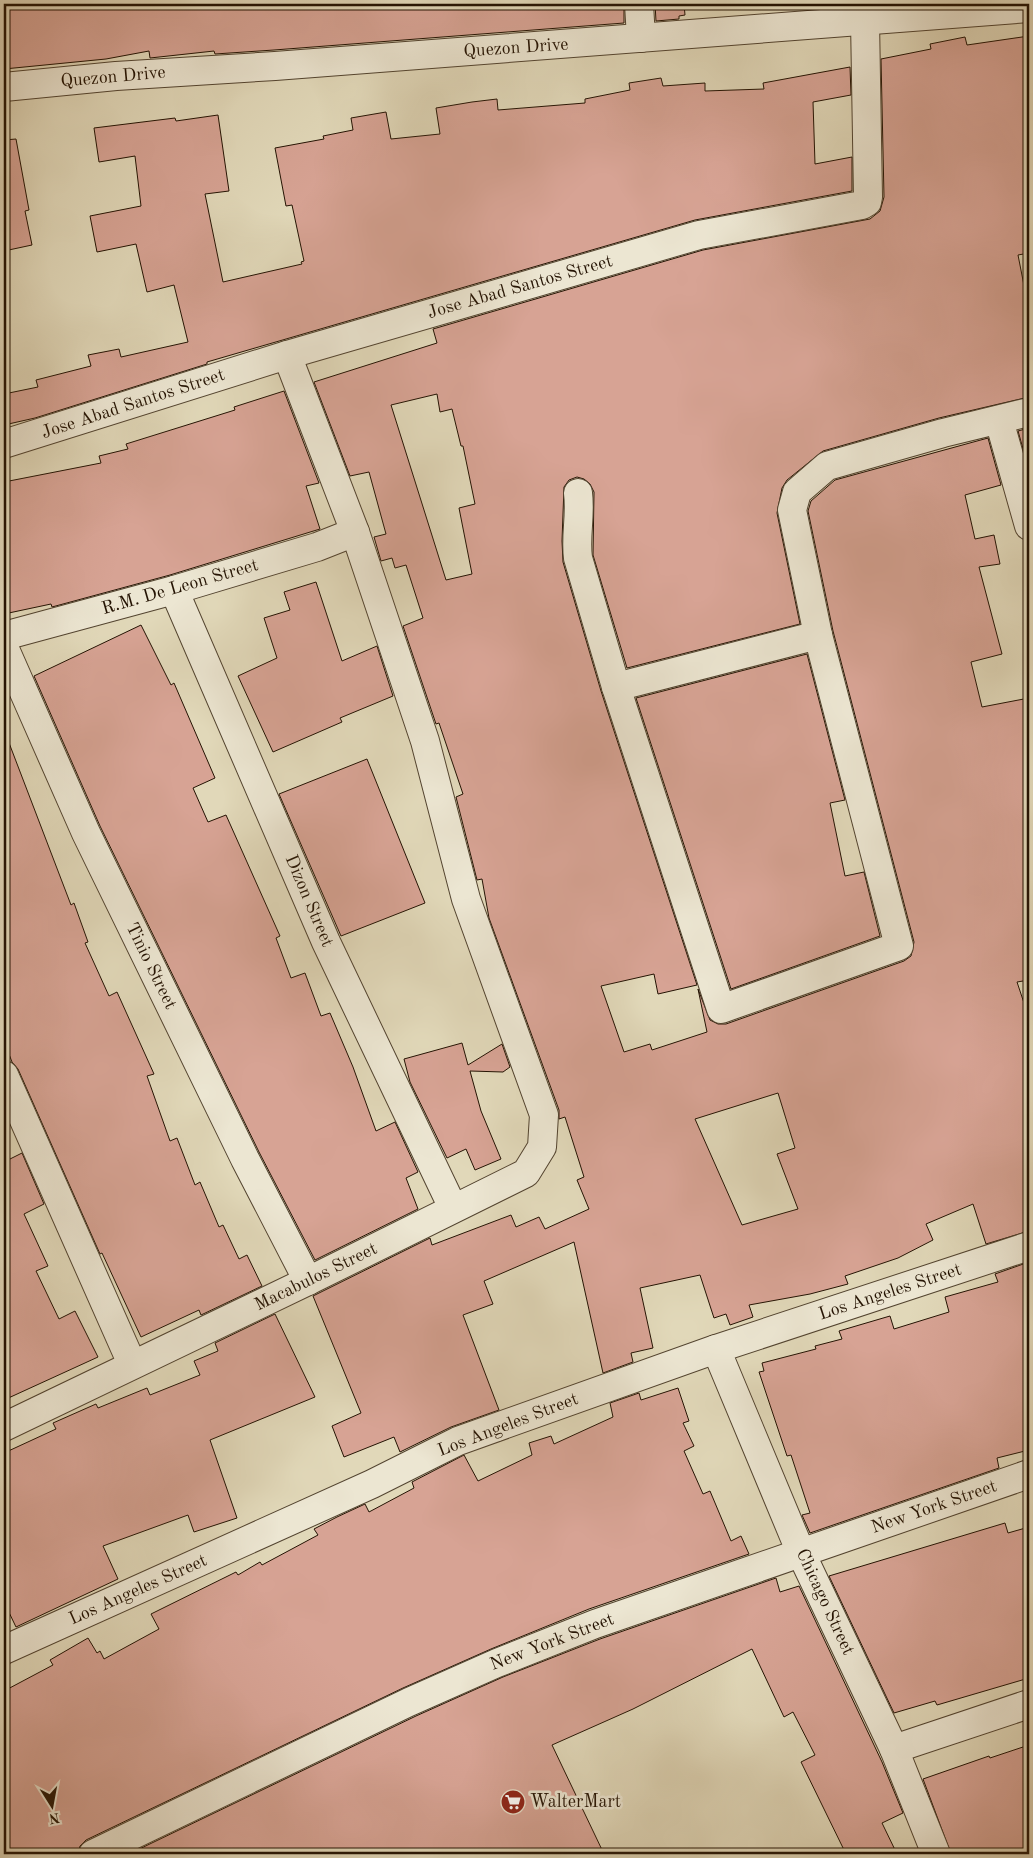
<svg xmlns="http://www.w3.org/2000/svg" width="1033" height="1858" viewBox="0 0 1033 1858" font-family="'Old Standard TT',serif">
<rect width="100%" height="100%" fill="#e1d8b9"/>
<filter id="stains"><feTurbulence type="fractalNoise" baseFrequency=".004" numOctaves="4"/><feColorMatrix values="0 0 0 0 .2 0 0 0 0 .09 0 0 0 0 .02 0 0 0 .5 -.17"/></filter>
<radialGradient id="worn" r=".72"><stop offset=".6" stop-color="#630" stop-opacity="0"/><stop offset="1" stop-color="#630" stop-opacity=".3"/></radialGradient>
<g fill="#d7a394" stroke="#241303" fill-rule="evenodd">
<path d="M4,4h620v19l-350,27 -59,4 -1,-3 -64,7 -1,-7 -43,8 -102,10z"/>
<path d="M655,4h29l1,11 -6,1v3l-23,2z"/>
<path d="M1029,36v217l-11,2 11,56v86l-90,21 -116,33 -36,29 -5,8 -5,25 23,111 -173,44 -34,-113 1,-63 -4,-8 -6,-5 -7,-2 -8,3 -5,7 -2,54 1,21 38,129 96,294 -39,9 -4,-20 -53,12 23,66 26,-8 2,6 55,-18 -9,-43 12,31 8,4h8l178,-63 7,-5 3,-14 -81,-311 -25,-120 3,-10 24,-21 153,-42 13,47 -36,10 10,44 19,-4 6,29 -21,3 23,87 -31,8 11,45 47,-9v282l-12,2 12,36v213l-43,13 -13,-40 -47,20 7,16 -35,18 -53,18 3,8 -38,10 -61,11 4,12 -23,8 -4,-11 -12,4 -14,-43 -60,13 13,60 -22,5 2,9 -30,11 -29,-131 -90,39 9,23 -30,11 36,95 -48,17 -51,25 -6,-15 -50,20 -12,-31 29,-13 -48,-117 117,-58 2,7 79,-30 5,12 23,-10 6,12 44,-20 -12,-29 7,-3 -19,-60 -6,2v-9l-70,-192 -7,-39 -5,1 -21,-83 7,-3 -24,-71 -3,1 -33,-98 20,-8 -17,-53 -11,3 -3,-10 -11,3 -7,-24 12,-3 -17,-62 -19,4 -36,-94 123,-39 -4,-14 270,-79 167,-31 10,-8 4,-14 -3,-138 50,-10 -1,-5 35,-7 2,8zM437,394l3,18 12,-3 9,37h2l12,58 -16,4 13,66 -26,6 -55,-175zM778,1093l17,55 -18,6 21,55 -56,16 -47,-106z"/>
<path d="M850,67l1,28 -38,7 2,62 37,-7v34l-157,29 -488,142v2l-172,54 -31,7v-31l34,-7 -2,-7 55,-14 -3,-11 31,-6 2,8 67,-15 -14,-57 -27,7 -11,-48 -39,8 -7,-36 51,-10 -6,-50 -36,6 -5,-34 81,-10 1,3 42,-6 11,76 -24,3 18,88 79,-18 -1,-2 3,-1 -12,-56 -6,1 -11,-58 49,-9 -1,-3 30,-6 -2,-12 35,-6 5,27 49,-5 -4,-26 36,-6 25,-3 1,11 87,-7v-4l45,-9 -1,-7 32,-5 2,8 42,-3v8l59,-2 -1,-6z"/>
<path d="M16,139l13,71 -4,1 7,34 -28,6v-111z"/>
<path d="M284,391l35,92 -13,3 14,43 -150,46 -118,32 -1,-3 -47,10v-132l97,-19 -2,-7 29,-7 -2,-5 109,-34 -1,-3z"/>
<path d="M1029,428v42l-11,-39z"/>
<path d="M316,582l26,79 35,-15 16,50 -53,22 2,4 -69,30 -35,-76 39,-18 -13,-40 26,-8 -6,-18z"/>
<path d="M141,625l30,60 3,-2 41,95 -22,10 15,34 18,-7 54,121 -4,2 15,40 14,-5 16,43 9,-3 23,54 23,64 19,-9 23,50 -12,6 12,31 -103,51 -56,-108 -159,-326 -66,-150z"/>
<path d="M807,654l38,146 -15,3 15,73 19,-4 16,64 -149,53 -95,-291z"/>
<path d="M4,735h2l65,170 3,-2 14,39 -3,1 24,53 8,-4 37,82 -7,2 23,65 7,-3 18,47 5,-3 19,45 4,-2 16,34 8,-4 15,31 -61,29 -2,-5 -58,27 -39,-84 -2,1 -82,-185 -6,-7 -8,-21z"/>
<path d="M367,759l58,144 -84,33 -62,-142z"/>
<path d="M462,1043l6,22 34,-21 8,23 -7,5 -33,-1 11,40 20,48 -26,11 -9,-21 -19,9 -37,-76 -6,-23z"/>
<path d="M22,1153l22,51 -20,10 24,52 -12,5 23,48 16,-8 23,46 -94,43v-238z"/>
<path d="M1029,1262v188l-32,8 2,10 -189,65 -8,-18 8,-2 -19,-58 -4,1 -28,-84 5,-1 -2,-8 54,-14 -1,-3 27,-7 -3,-8 51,-15 4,13 55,-17 -4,-15 53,-15 -3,-8z"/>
<path d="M275,1314l40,83 -105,43 27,78 -43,14 -6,-17 -85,31 15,33 -102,48 -12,-25v-149l52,-24 -3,-6 43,-19 2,4 49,-20 3,7 50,-20 -6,-14 24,-10 -3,-8z"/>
<path d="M678,1388l11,33 -6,2 11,23 -10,5 19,43 7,-3 21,50 10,-5 8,18 -160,55 -98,40 -88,39 -317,152 -6,6 -2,8h-68l-6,-9v-154l49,-26 -3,-5 38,-22 9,15 3,-2 4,8 55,-30 -8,-15 85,-42 2,3 22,-13 2,3 56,-30 -4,-6 23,-12 28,-13 4,8 45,-24 -2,-6 52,-27 14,26 54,-26 -3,-12 22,-7 3,8 59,-27 -3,-14 29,-10 2,7z"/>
<path d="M1005,1523l3,10 21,-6v151l-92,27 -2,-4 -41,12 -65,-137z"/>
<path d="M776,1578l4,14 19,-6 83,176 21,51 -21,10 15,31h-51l-45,-92 14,-7 -22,-43 -9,5 -32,-68 -119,60 -81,36 52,109h-475l287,-138 87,-39 97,-38z"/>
<path d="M1029,1745v109h-78l-28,-75 66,-23 1,2z"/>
</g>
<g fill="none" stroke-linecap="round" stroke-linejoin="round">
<defs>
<g id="street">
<path d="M639,4l2,34"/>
<path d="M4,87l112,-11 159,-10 754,-58"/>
<path d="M999,420l30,106"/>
<path d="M4,444l283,-89 412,-120 163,-30 5,-3 1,-5 -3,-177"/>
<path d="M578,493c3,22 -3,43 0,65l38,129 105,322 178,-63 -81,-311 -26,-125 5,-18 30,-26 116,-33 86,-21"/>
<path d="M174,590l152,352 127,266"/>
<path d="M4,636l170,-46 143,-43 38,-15"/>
<path d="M4,647l82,186 159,326 63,122"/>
<path d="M616,687l202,-52"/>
<path d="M4,1075l128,289"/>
<path d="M716,1349l85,204 93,196 42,105"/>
<path d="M4,1427l304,-146 218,-108 16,-26 2,-32 -78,-216 -41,-158 -70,-209 -68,-177"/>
<path d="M4,1650l368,-166 86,-43 258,-92 313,-103"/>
<path d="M894,1749l135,-45"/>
<path d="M93,1854l316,-152 88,-39 98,-39 434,-150"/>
</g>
</defs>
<use href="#street" stroke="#534430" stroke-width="30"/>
<use href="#street" stroke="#ece6d2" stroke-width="28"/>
</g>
<defs>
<symbol id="supermarket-disc" viewBox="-11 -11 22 22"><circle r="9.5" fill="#8f2418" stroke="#ece6d2"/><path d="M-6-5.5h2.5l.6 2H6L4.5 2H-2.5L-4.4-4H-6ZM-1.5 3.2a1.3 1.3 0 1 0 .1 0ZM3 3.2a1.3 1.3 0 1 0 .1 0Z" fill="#fff"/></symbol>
</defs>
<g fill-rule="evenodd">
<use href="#supermarket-disc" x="499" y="1788" width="28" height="28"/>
</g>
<g text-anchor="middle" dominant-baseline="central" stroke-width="5" stroke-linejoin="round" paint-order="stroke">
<g font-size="18" fill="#241303" stroke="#ece6d2">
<text transform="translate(516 48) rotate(-4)">Quezon Drive</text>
<text transform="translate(113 77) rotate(-5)">Quezon Drive</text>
<text transform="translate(520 287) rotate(-16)">Jose Abad Santos Street</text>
<text transform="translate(133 404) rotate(-18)">Jose Abad Santos Street</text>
<text transform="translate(180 587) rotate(-16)">R.M. De Leon Street</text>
<text transform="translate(309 901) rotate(67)">Dizon Street</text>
<text transform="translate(151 966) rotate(64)">Tinio Street</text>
<text transform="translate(316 1277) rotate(-26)">Macabulos Street</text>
<text transform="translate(890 1292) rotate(-18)">Los Angeles Street</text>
<text transform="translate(508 1425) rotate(-21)">Los Angeles Street</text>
<text transform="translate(934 1507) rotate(-19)">New York Street</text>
<text transform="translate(138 1590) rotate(-24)">Los Angeles Street</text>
<text transform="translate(825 1602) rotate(65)">Chicago Street</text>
<text transform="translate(552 1642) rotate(-21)">New York Street</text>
</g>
<g font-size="18" fill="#241303" stroke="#ece6d2" text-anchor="start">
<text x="530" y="1802">WalterMart</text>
</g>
</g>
<rect width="1033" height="1858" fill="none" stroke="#e1d8b9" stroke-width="20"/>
<rect x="5" y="5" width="1023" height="1848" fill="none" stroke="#241303" stroke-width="2.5"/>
<rect x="10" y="10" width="1013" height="1838" fill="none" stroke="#241303"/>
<g transform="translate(52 1806) rotate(169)" stroke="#ece6d2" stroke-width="4" paint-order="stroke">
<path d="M0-4L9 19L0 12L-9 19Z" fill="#241303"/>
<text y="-8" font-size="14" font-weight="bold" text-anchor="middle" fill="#241303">N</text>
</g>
<rect width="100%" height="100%" filter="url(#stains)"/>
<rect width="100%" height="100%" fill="url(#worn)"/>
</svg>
